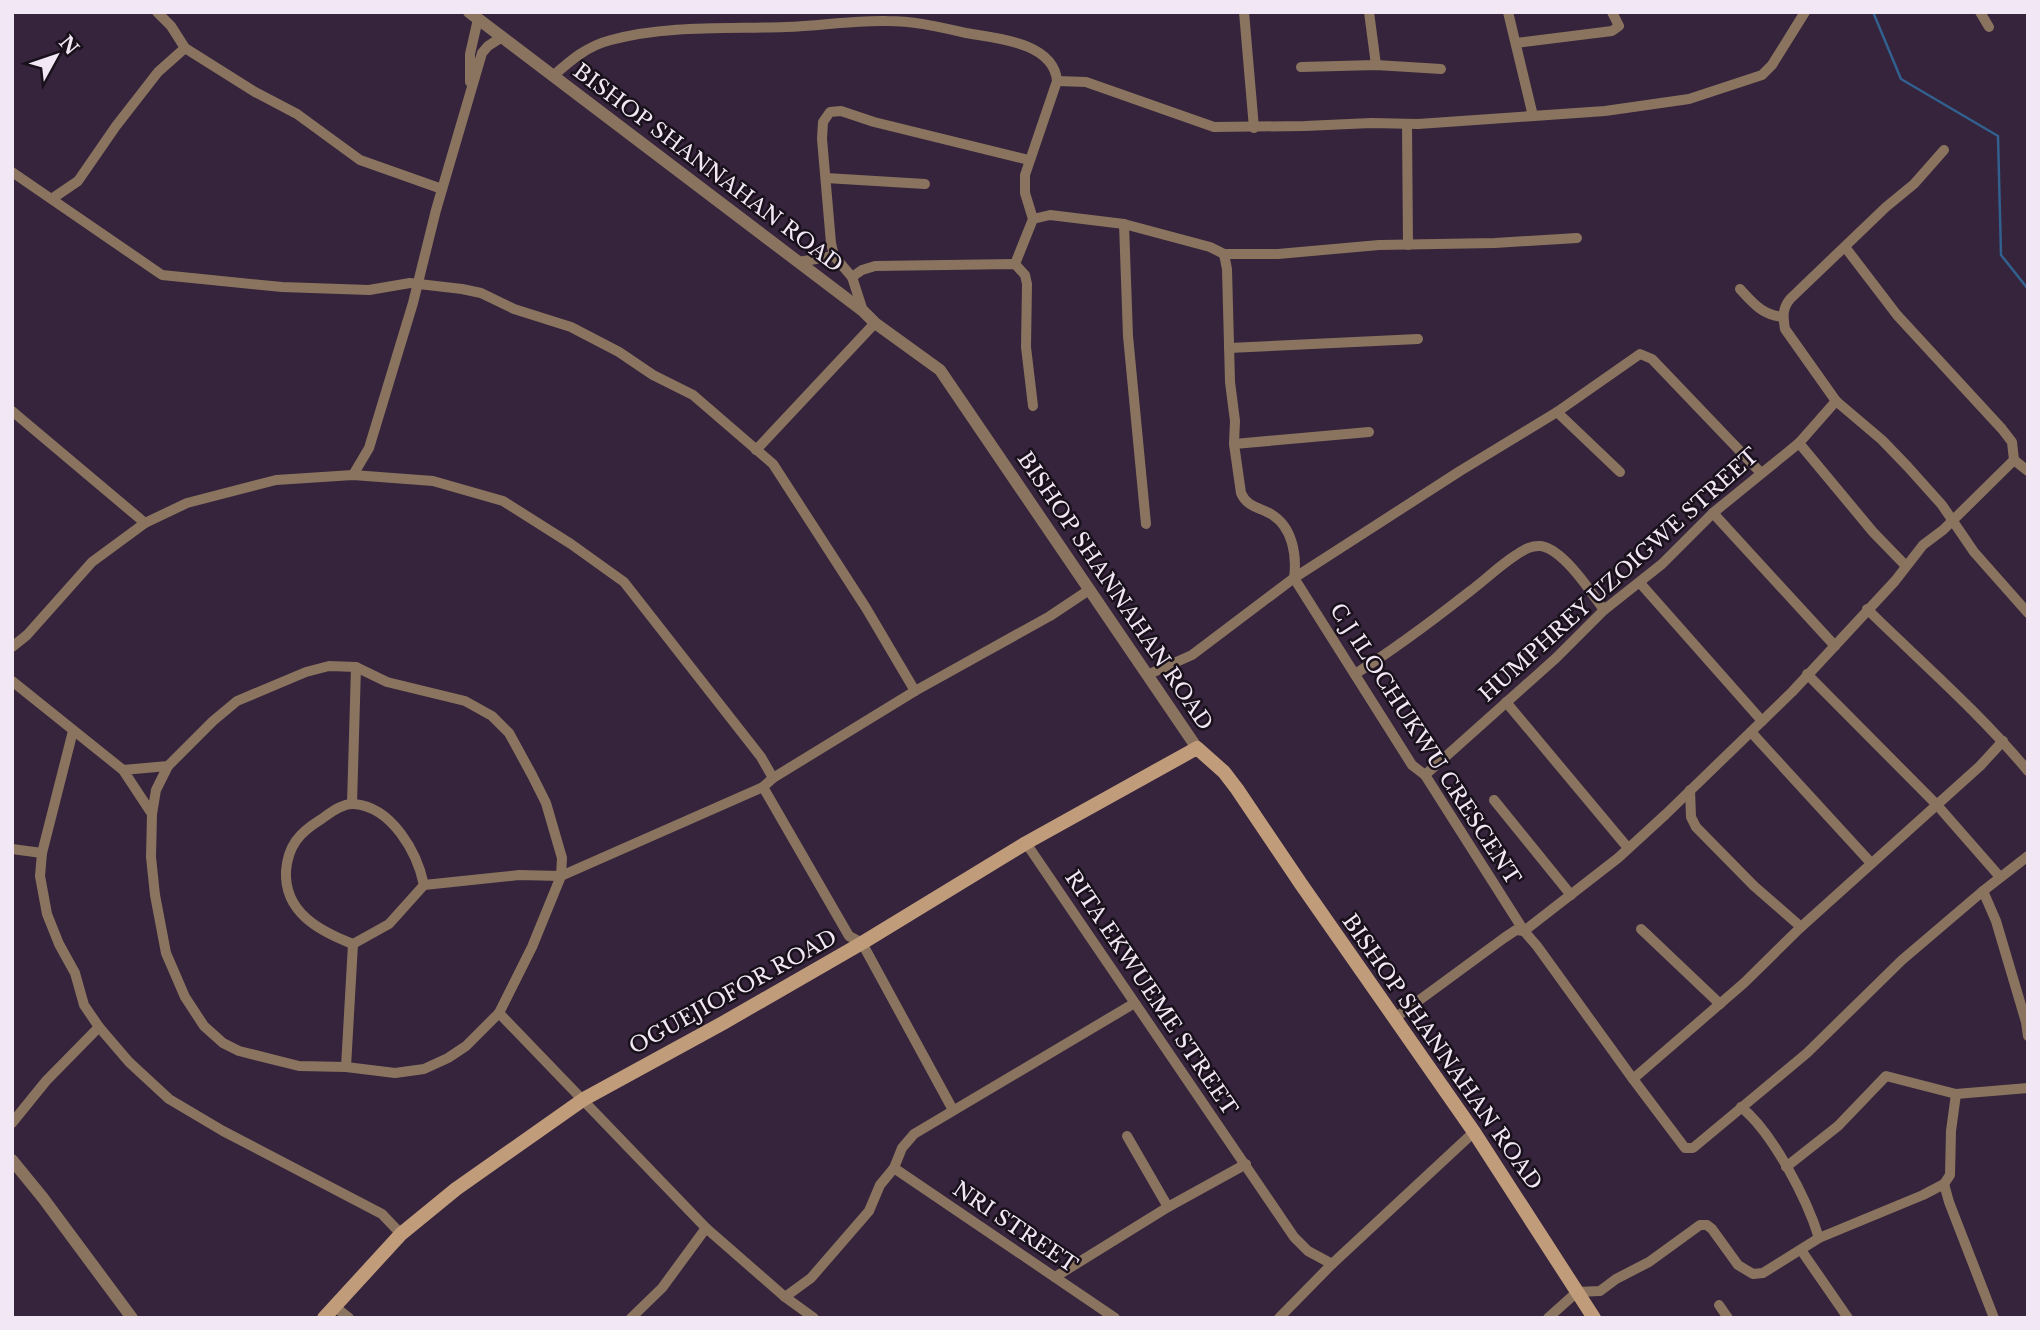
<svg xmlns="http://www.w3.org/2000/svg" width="2040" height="1330" viewBox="0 0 2040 1330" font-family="'Libre Baskerville',serif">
<rect width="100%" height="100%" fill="#35243b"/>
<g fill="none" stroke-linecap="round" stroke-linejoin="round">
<path stroke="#32608f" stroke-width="2.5" d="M1873,12l28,67 97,57 3,119 27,34"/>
<g stroke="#8a745f" stroke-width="10">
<path d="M157,12l14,14 14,22 70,44 42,22 63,46 82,29"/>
<path d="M1244,12l10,116"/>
<path d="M1369,12l7,53"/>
<path d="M1508,12l25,104"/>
<path d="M1980,12l9,15"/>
<path d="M1516,43l96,-12 7,-5 -7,-14"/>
<path d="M1301,67l75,-2 65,4"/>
<path d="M553,76c18,-16 34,-30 58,-36 56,-15 117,-11 175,-13 34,-1 68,-7 101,-6 28,0 52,6 79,12 29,5 88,9 91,48l-32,94v18l8,26 -18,45"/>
<path d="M1057,81l29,1 128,45 91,-1 66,-3 47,1 187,-13 84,-12 73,-24 10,-10 33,-53"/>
<path d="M470,82v-28l8,-35"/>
<path d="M1407,124l1,121"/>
<path d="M1944,150l-30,34 -28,23 -96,92c-8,10 -7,18 -5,30l51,72 46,39 26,27 34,38 32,47 54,61"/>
<path d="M12,172l150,103 120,12 87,3 41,-7 52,6 19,4 33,16 57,18 48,25 34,23 40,20 80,69 93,144 49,83"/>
<path d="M826,178l99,6"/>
<path d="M53,198l25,-17 38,-55 42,-54 27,-24"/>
<path d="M1033,219l17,-4 74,9 86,23 14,7h54l101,-9 116,-2 82,-5"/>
<path d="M1124,224l4,112 18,188"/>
<path d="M1845,247l52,68 105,114 10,13 2,18"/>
<path d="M1224,254l3,15 3,113 5,39 -1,23 7,49c6,14 18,14 30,21 22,13 26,42 23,64"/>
<path d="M798,262l36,-6"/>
<path d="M852,277l10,-7 13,-4 140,-2 10,11 2,9 -1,63 7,59"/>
<path d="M1740,289c13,14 22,26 43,28"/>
<path d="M863,311l-11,-34 -18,-21 -3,-13 -9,-104 1,-17 7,-10 11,-1 33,11 155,38"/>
<path d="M1229,348l189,-9"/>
<path d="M12,411l133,112"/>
<path d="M1557,412l63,60"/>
<path d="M1799,443l74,89 32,33"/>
<path d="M1234,444l135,-12"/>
<path d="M756,450l119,-127"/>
<path d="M2014,460l14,11"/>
<path d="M353,475l16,-27 44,-145 23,-93 46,-157 6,-7 14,-9"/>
<path d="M1713,513l122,133"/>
<path d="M1294,578l118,187 13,10 99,156 13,15 96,133 52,69h8l114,-95 95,-93 81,-69 45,-35"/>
<path d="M1640,583l122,138"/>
<path d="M1867,609c55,54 112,103 161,162"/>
<path d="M12,647l15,-12 65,-73 53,-39 42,-20 89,-23 77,-5 80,6 70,20 68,43 53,38 137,175 12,21"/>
<path d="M1355,674c40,-25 77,-53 114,-82 16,-12 30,-26 47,-37 8,-5 15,-10 25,-9 23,4 50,46 63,64"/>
<path d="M1807,674l130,131 63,72"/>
<path d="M1147,675l45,-20 102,-77 166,-107 97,-59 83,-58 12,5 109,114"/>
<path d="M12,681l111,89 29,44 -1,43 4,38 11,58 19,44 19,29 19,17 16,8 60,15 47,1 49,6 29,-4 24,-11 18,-12 33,-33 33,-66 29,-71 1,-18 -16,-55 -14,-28 -23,-42 -17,-17 -27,-15 -78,-19 -31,-15 -27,-1 -23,6 -69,29 -24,20 -45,45 -45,4"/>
<path d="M1506,702l122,146"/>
<path d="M73,731l-31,122 -2,23 7,38 12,30 16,29 9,32 15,22 30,35 40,37 54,32 159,83 19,20"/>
<path d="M1751,732l120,131"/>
<path d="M1425,775l131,-117 48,-48 58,-46 51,-51 86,-70 37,-42"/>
<path d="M763,787l86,149 13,7 91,167"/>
<path d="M1690,790l1,27 5,10 58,59 47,41"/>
<path d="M1494,800l77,95"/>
<path d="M352,804l4,-137"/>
<path d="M152,814l4,-24 12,-24"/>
<path d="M1026,843l268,394 14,14 24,13"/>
<path d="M12,849l30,4"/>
<path d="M1983,891l13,30 30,101 2,14"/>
<path d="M1641,929l79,75"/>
<path d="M353,944c-34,-13 -69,-32 -67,-73 2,-25 13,-38 34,-51 9,-6 22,-17 34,-16 38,3 63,48 70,81"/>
<path d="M499,1013l207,215 79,69 29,21"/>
<path d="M1395,1018l109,-80 12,-8 8,1 94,-73 48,-44 126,-122 103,-111 28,-36 20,-15 71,-70"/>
<path d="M346,1067l7,-123 36,-20 35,-39 95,-10 42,1 202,-89 10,-9 142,-87 135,-75 39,-26"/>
<path d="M1633,1079l111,-96 57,-56 179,-161 23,-25"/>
<path d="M1741,1107c32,26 66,92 78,131"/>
<path d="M12,1123l34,-42 53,-54"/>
<path d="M1127,1136l41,71"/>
<path d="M1786,1167l52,-41 48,-50 70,18 72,-6"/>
<path d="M894,1168l221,150"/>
<path d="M1944,1184l5,18 45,116"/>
<path d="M1801,1250l47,68"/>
<path d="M1055,1277l113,-70 78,-43"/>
<path d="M785,1297l26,-19 58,-67 11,-26 14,-17 8,-20 12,-14 219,-130"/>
<path d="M1719,1305l9,13"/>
<path d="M334,1306l15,12"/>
<path d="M631,1318l31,-30 44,-60"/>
<path d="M1279,1318l53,-54 142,-132"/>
<path d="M1548,1318l29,-26 23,-1 16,-12 33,-17 51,-37h7l5,4 26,36 15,9 10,-1 56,-35 104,-43 21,-11 6,-9 1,-44 5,-37"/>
</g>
<g stroke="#8a745f" stroke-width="12">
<path d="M469,12l394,299 12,12 65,47 257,378"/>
<path d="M12,1160l31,38 89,120"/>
</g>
<path stroke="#c19c7b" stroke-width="14" d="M324,1318l77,-84 55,-45 128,-90 139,-76 139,-80 164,-100 171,-95 27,24 13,17 64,95 173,248 120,186"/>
</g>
<g text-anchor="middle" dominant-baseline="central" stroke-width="5" stroke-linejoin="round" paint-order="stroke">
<g font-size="21" fill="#f1e7f5" stroke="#18111b">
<text transform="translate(708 168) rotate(37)">BISHOP SHANNAHAN ROAD</text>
<text transform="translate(1619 575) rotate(-42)">HUMPHREY UZOIGWE STREET</text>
<text transform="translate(1115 591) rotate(56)">BISHOP SHANNAHAN ROAD</text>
<text transform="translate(1425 744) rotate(57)">C J ILOCHUKWU CRESCENT</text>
<text transform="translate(733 992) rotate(-29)">OGUEJIOFOR ROAD</text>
<text transform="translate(1151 993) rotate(56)">RITA EKWUEME STREET</text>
<text transform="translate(1442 1052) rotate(55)">BISHOP SHANNAHAN ROAD</text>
<text transform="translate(1015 1227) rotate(34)">NRI STREET</text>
</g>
</g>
<rect width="2040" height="1330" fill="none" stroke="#f1e7f5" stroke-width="28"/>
<g transform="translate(56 56) rotate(50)" stroke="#18111b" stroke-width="5" paint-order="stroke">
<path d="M0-5L12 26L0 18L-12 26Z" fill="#f1e7f5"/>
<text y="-10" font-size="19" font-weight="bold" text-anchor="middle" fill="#f1e7f5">N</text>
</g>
</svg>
